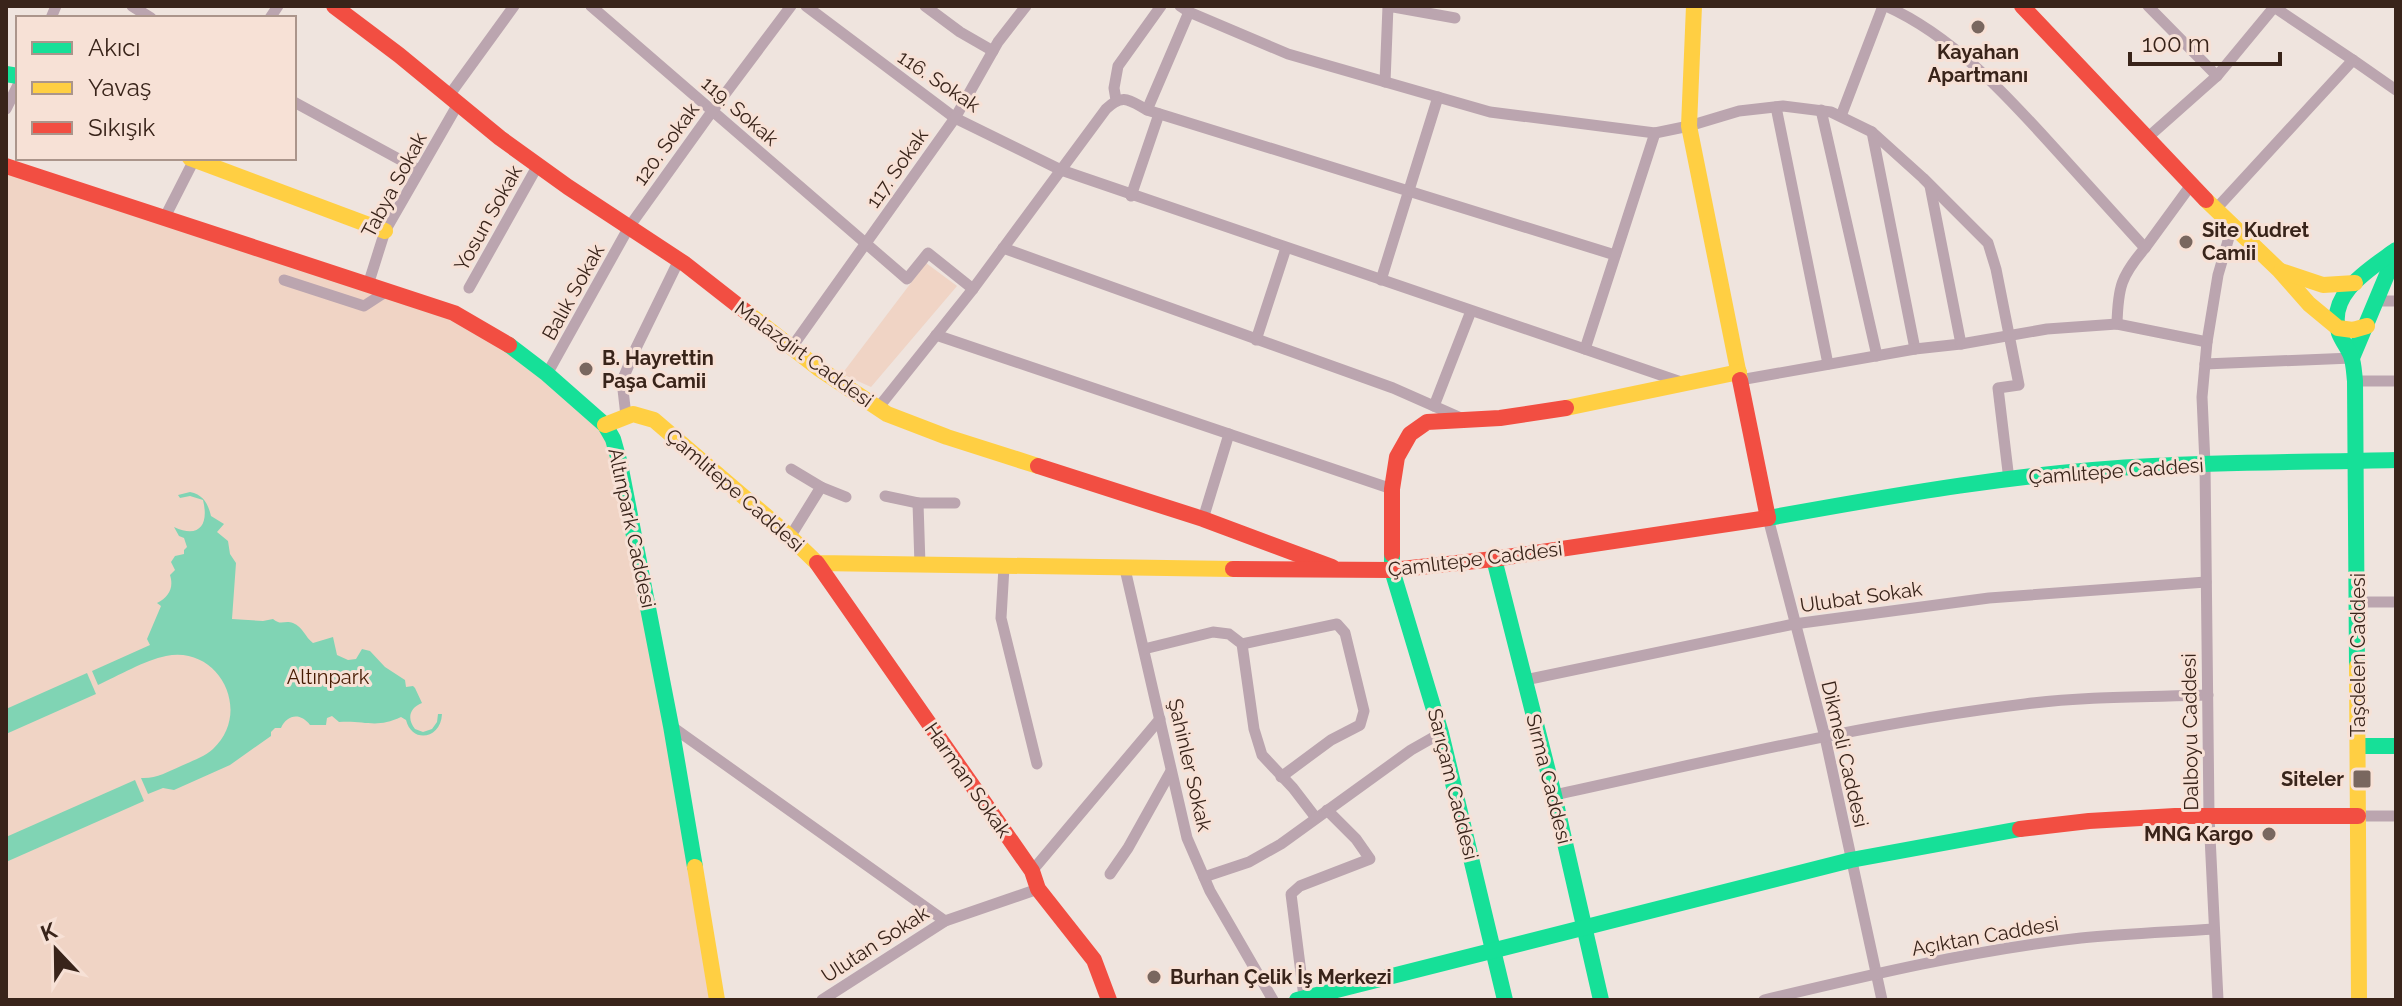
<svg xmlns="http://www.w3.org/2000/svg" width="2402" height="1006" viewBox="0 0 2402 1006" font-family="Raleway,sans-serif">
<rect width="100%" height="100%" fill="#efe4de"/>
<g fill="#f0d4c5">
<path d="M6,166l448,147 151,112 112,575h-711z"/>
<path d="M926,263l31,23 -86,101 -29,-13z"/>
</g>
<g fill="#80d4b4">
<path d="M190,492c14,3 18,12 21,24l13,8 -7,8 11,9 2,13 6,9 -4,56 31,2 10,-2c8,7 11,1 20,4 10,4 12,14 20,20l20,-6 4,18 11,5 8,-1 6,-10 8,2 15,16 20,13 1,7 7,-1 2,2 7,15c-13,5 -15,16 -7,26l8,3 9,-3 5,-7 1,-8h4c-1,25 -30,30 -36,6l-5,-3c-25,12 -36,3 -62,5l-7,-6 -5,2 -1,7h-16c-10,-13 -23,-10 -29,3h-6l-4,4v4l-41,29 -56,25 -11,-2 -15,6 -7,-16c15,1 26,-6 40,-12 11,-5 23,-9 32,-17 40,-37 6,-104 -47,-93 -21,4 -48,20 -68,29l-6,-14 58,-26 -3,-6 14,-33 -4,-3c12,-6 17,-15 13,-28l5,-5 -4,-8 4,-6 9,-2v-4l3,-3 -3,-9 -5,-2 -5,-9c26,12 35,-3 29,-27l-13,-4 -10,2 -2,-3z"/>
<path d="M87,673l9,21 -90,40v-25z"/>
<path d="M135,780l9,21 -138,61v-25z"/>
</g>
<g fill="none" stroke-linecap="round" stroke-linejoin="round">
<g stroke="#bba5af" stroke-width="11">
<path d="M132,6l19,12"/>
<path d="M591,6l316,273 21,-26 45,36"/>
<path d="M806,6l149,112 106,52 623,213"/>
<path d="M925,6l35,26 33,19"/>
<path d="M1180,6l9,6 99,42 202,58 165,21 34,-7 50,-15 44,-5 48,6 41,20 51,46 65,65 8,26 23,116 -21,3 11,92"/>
<path d="M1886,6c69,31 123,92 172,146 29,32 58,64 87,96 -24,28 -27,39 -28,76"/>
<path d="M2148,6l69,70"/>
<path d="M51,18l5,-12"/>
<path d="M270,18l8,-12"/>
<path d="M2353,60l43,30"/>
<path d="M1385,82l3,-76 67,12"/>
<path d="M448,97l66,-91"/>
<path d="M1116,100l-2,-12 4,-22 43,-60"/>
<path d="M294,102l125,68"/>
<path d="M1776,107l52,257"/>
<path d="M6,109l12,-24"/>
<path d="M1147,110l42,-98"/>
<path d="M1821,110l56,246"/>
<path d="M1841,116l42,-110"/>
<path d="M1872,132l43,217 46,-5 -31,-158"/>
<path d="M2146,139l71,-63 58,-70"/>
<path d="M1131,196l28,-82"/>
<path d="M2215,210l138,-150 -79,-53"/>
<path d="M165,217l30,-59"/>
<path d="M1003,248l390,140 68,30"/>
<path d="M2145,248l46,-63"/>
<path d="M284,280l80,26 23,-15"/>
<path d="M1381,280l57,-183"/>
<path d="M368,285l17,-54 73,-127"/>
<path d="M469,288l69,-123"/>
<path d="M2376,301h20"/>
<path d="M936,335l456,154"/>
<path d="M1256,340l30,-92"/>
<path d="M1961,344l86,-15 70,-5 90,18"/>
<path d="M792,347l163,-229 43,-76 28,-36"/>
<path d="M1585,349l70,-216"/>
<path d="M2205,364l147,-6"/>
<path d="M547,374l82,-147 84,-117 78,-104"/>
<path d="M1740,380l175,-31"/>
<path d="M2355,381h41"/>
<path d="M1434,406l37,-95"/>
<path d="M878,408l95,-119 133,-180c17,-16 23,-9 41,1l468,145"/>
<path d="M626,416l-4,-35 14,-33 43,-88"/>
<path d="M821,487l25,10"/>
<path d="M885,496l33,7h37"/>
<path d="M918,503l2,62"/>
<path d="M1768,518l57,219 57,263"/>
<path d="M1203,519l26,-85"/>
<path d="M790,537l31,-50 -30,-18"/>
<path d="M1004,567l-3,51 36,146"/>
<path d="M1125,569l62,269 23,53 63,109"/>
<path d="M2358,602h38"/>
<path d="M1242,644l95,-20 8,9 19,78 -4,14 -29,15 -50,37"/>
<path d="M1144,649l69,-17 16,2 13,10 12,85 8,26 31,33 23,30"/>
<path d="M1525,680l269,-56 195,-26 217,-16"/>
<path d="M671,726l274,195"/>
<path d="M1554,795c156,-34 313,-72 471,-91 60,-8 122,-7 183,-9"/>
<path d="M2358,816h38"/>
<path d="M1032,871l128,-152"/>
<path d="M1110,874l18,-26 43,-77"/>
<path d="M1204,877l45,-15 32,-18 130,-94 30,-17"/>
<path d="M1304,997l-13,-103 9,-8 70,-27 -14,-20 -29,-29"/>
<path d="M822,1000l123,-79 93,-32"/>
<path d="M1764,1000c105,-25 210,-50 317,-62 44,-4 89,-6 133,-9"/>
<path d="M2218,1000l-9,-184 -4,-352 -3,-67 5,-55 11,-67 14,-48"/>
</g>
<g stroke="#16e098" stroke-width="16">
<path d="M6,74l12,2"/>
<path d="M509,345l38,29 58,51 8,14 7,25 51,262 24,141"/>
<path d="M2352,358l44,-105"/>
<path d="M1768,518c127,-23 256,-46 385,-52 81,-4 162,-4 243,-6"/>
<path d="M1392,554v16l49,163 64,267"/>
<path d="M1494,559l60,236 47,205"/>
<path d="M2357,666l-2,-285c-1,-8 -1,-17 -4,-25 -3,-8 -9,-15 -12,-23 -13,-39 31,-64 57,-83"/>
<path d="M2358,746h38"/>
<path d="M1297,1000l554,-140 169,-31"/>
</g>
<g stroke="#ffcf43" stroke-width="16">
<path d="M1694,6l-5,120 51,254"/>
<path d="M190,158l195,73"/>
<path d="M2206,200l73,70 30,34 29,24 15,2 14,-4"/>
<path d="M2281,271l42,14 32,-2"/>
<path d="M745,311l73,57 69,46 60,23 91,29"/>
<path d="M1566,408l173,-36"/>
<path d="M605,425l28,-11 21,6 132,113 31,30 416,6"/>
<path d="M2357,666l2,334"/>
<path d="M695,867l22,133"/>
</g>
<g stroke="#f24e42" stroke-width="16">
<path d="M334,6l65,49 101,83 68,49 117,77 60,47"/>
<path d="M2022,6l184,194"/>
<path d="M6,166l448,147 55,32"/>
<path d="M1740,380l28,138"/>
<path d="M1038,466l165,53 129,48"/>
<path d="M1392,554v-65l5,-32 13,-23 17,-12 73,-4 66,-10"/>
<path d="M817,563l215,308 6,18 56,71 15,40"/>
<path d="M1233,569l159,1 102,-11 274,-41"/>
<path d="M2020,829l69,-8 86,-5h183"/>
</g>
</g>
<g fill="#79675f" stroke="#f7e1d6" stroke-width="3">
<circle cx="1978" cy="27" r="8"/>
<circle cx="2186" cy="242" r="8"/>
<circle cx="586" cy="369" r="8"/>
<rect x="2352" y="769" width="20" height="20" rx="4"/>
<circle cx="2269" cy="834" r="8"/>
<circle cx="1154" cy="977" r="8"/>
</g>
<g text-anchor="middle" dominant-baseline="central" stroke-width="6" stroke-linejoin="round" paint-order="stroke">
<g font-size="20" font-weight="bold" fill="#39241a" stroke="#f7e1d6" text-anchor="start">
<text x="1978" y="52" text-anchor="middle">Kayahan<tspan x="1978" dy="23">Apartmanı</tspan></text>
<text x="2202" y="230">Site Kudret<tspan x="2202" dy="23">Camii</tspan></text>
<text x="602" y="358">B. Hayrettin<tspan x="602" dy="23">Paşa Camii</tspan></text>
<text x="2344" y="779" text-anchor="end">Siteler</text>
<text x="2253" y="834" text-anchor="end">MNG Kargo</text>
<text x="1170" y="977">Burhan Çelik İş Merkezi</text>
</g>
<g font-size="20" fill="#39241a" stroke="#f7e1d6">
<text transform="translate(939 81) rotate(34)">116. Sokak</text>
<text transform="translate(740 111) rotate(41)">119. Sokak</text>
<text transform="translate(666 144) rotate(-54)">120. Sokak</text>
<text transform="translate(897 168) rotate(-55)">117. Sokak</text>
<text transform="translate(394 185) rotate(-62)">Tabya Sokak</text>
<text transform="translate(488 218) rotate(-61)">Yosun Sokak</text>
<text transform="translate(573 292) rotate(-61)">Balık Sokak</text>
<text transform="translate(804 354) rotate(36)">Malazgirt Caddesi</text>
<text transform="translate(2116 471) rotate(-4)">Çamlıtepe Caddesi</text>
<text transform="translate(735 490) rotate(41)">Çamlıtepe Caddesi</text>
<text transform="translate(632 528) rotate(78)">Altınpark Caddesi</text>
<text transform="translate(1475 559) rotate(-7)">Çamlıtepe Caddesi</text>
<text transform="translate(1861 597) rotate(-8)">Ulubat Sokak</text>
<text transform="translate(2358 655) rotate(-90)">Taşdelen Caddesi</text>
<text transform="translate(2190 732) rotate(-91)">Dalboyu Caddesi</text>
<text transform="translate(1845 754) rotate(77)">Dikmeli Caddesi</text>
<text transform="translate(1190 765) rotate(77)">Şahinler Sokak</text>
<text transform="translate(1549 779) rotate(76)">Sırma Caddesi</text>
<text transform="translate(968 780) rotate(55)">Harman Sokak</text>
<text transform="translate(1453 784) rotate(76)">Sarıçam Caddesi</text>
<text transform="translate(1985 936) rotate(-10)">Açıktan Caddesi</text>
<text transform="translate(875 944) rotate(-33)">Ulutan Sokak</text>
</g>
<g font-size="20" fill="#461b02" stroke="#f7e1d6">
<text x="328" y="677">Altınpark</text>
</g>
</g>
<rect width="2402" height="1006" fill="none" stroke="#39241a" stroke-width="16"/>
<rect x="16" y="16" width="280" height="144" fill="#f7e1d6" stroke="#ab958b" stroke-width="2"/>
<rect x="32" y="42" width="40" height="12" fill="#16e098" stroke="#ab958b" stroke-width="2"/>
<text x="88" y="56" font-size="24" fill="#39241a">Akıcı</text>
<rect x="32" y="82" width="40" height="12" fill="#ffcf43" stroke="#ab958b" stroke-width="2"/>
<text x="88" y="96" font-size="24" fill="#39241a">Yavaş</text>
<rect x="32" y="122" width="40" height="12" fill="#f24e42" stroke="#ab958b" stroke-width="2"/>
<text x="88" y="136" font-size="24" fill="#39241a">Sıkışık</text>
<g transform="translate(56 950) rotate(338)" stroke="#f7e1d6" stroke-width="6" paint-order="stroke">
<path d="M0-6L14 30L0 20L-14 30Z" fill="#39241a"/>
<text y="-12" font-size="22" font-weight="bold" text-anchor="middle" fill="#39241a">K</text>
</g>
<path d="M2130 52v12h150v-12" fill="none" stroke="#39241a" stroke-width="4"/>
<text x="2142" y="52" font-size="24" fill="#39241a" stroke="#f7e1d6" stroke-width="6" paint-order="stroke">100 m</text>
</svg>
